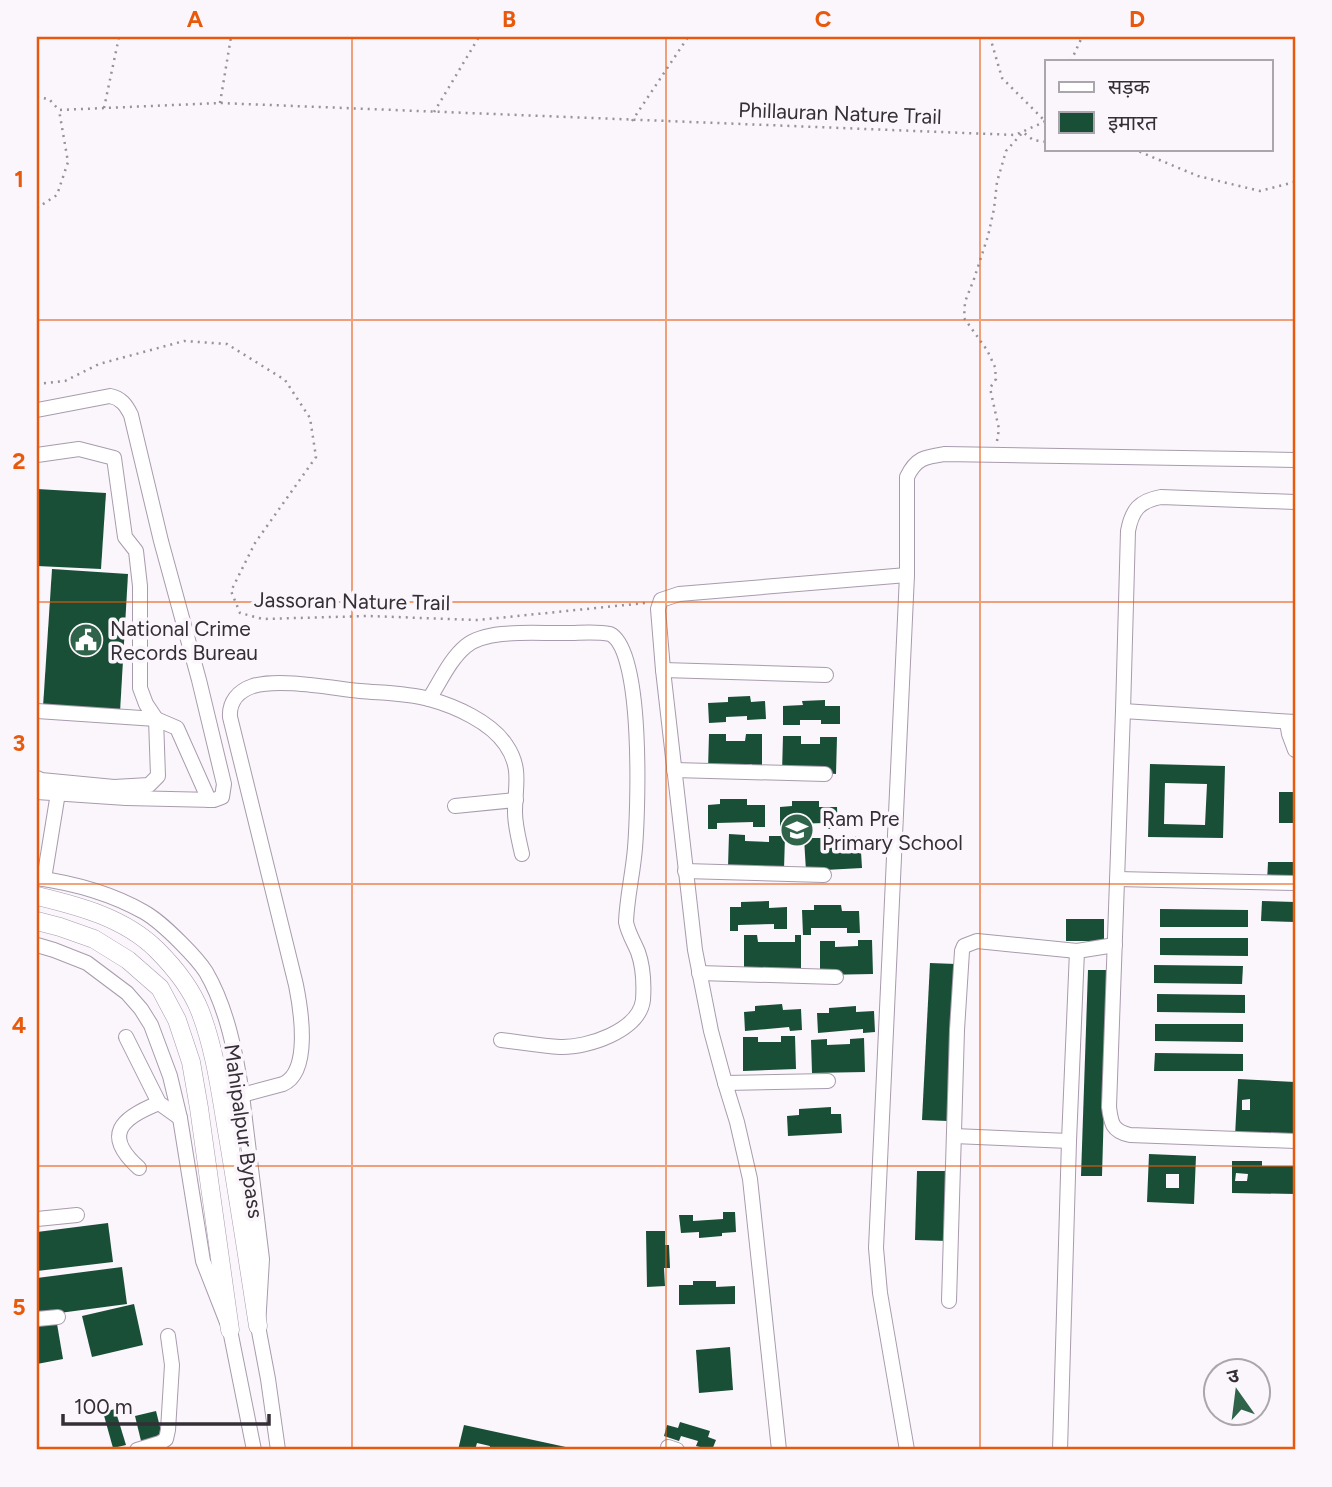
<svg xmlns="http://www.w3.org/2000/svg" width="1332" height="1487" viewBox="0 0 1332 1487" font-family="Figtree,'Noto Sans Devanagari',sans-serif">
<rect width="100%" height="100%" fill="#fbf5fc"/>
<g fill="#194f36" fill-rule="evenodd">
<path d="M37,489l69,4 -5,76 -64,-3z"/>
<path d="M52,569l76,5 -8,138 -77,-5z"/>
<path d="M750,696l1,6 14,-1 1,18 -19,1v-4l-21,1v5l-17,1 -1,-20 20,-1v-5z"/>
<path d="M825,700v6h15v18h-19v-4h-21v5h-17v-19l20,-1 -1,-4z"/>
<path d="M709,734h17v7h19l1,-7h16v37h-10v-7h-26v7l-18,-1z"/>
<path d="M783,736h18v8h19v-7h17l-1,37 -9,-1v-6l-26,-1v7h-19z"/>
<path d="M1150,764l75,2 -2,72 -75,-1zM1165,783l42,1 -2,41 -41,-1z"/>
<rect x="1279" y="792" width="16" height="31"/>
<path d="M720,799h27v6h18v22h-12v-5l-36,1v6h-9v-24l12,-1z"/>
<path d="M792,801h27v6h18l1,22h-13v-6l-36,1v7h-9v-24l12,-1z"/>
<path d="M729,834l16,1v6l24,1v-6h16l-1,33 -56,-2z"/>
<path d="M844,836h16l2,32 -56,3 -2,-33h17v5l24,-1z"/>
<path d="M1268,862h27v20h-28z"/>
<path d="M769,901v7l18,-1v22h-13v-5l-36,1v6h-8v-24h11v-5z"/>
<path d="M1262,901l33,1v20l-34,-1z"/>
<path d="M814,905h27l1,6h17l1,22h-13v-5h-36v7h-8l-1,-25h12z"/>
<path d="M1160,909l88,1v17h-88z"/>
<rect x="1066" y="919" width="38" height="22"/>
<path d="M744,935h13l1,7h37v-7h6v38h-57z"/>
<path d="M1160,938h88v18l-88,-1z"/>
<path d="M858,940h14l1,34 -53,1v-34h15v6l23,-1z"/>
<path d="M930,963l26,1 -8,157 -26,-1z"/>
<path d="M1154,965l89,1 -1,18 -88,-1z"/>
<path d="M1088,970h20l-6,206h-21z"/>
<path d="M1157,994l88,1v18l-88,-1z"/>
<path d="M782,1004l1,6 18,-1 1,21 -12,1 -1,-4 -44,4 -1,-19 11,-1v-5z"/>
<path d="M856,1006v6l18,-1 1,21 -12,1v-4l-45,4 -1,-20h12v-5z"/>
<path d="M1155,1024h88v18l-88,-1z"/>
<path d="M781,1036h14l1,33 -53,2v-34h15v5h23z"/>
<path d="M864,1038l1,34 -53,1 -1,-33 16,-1v6l23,-1v-5z"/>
<path d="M1155,1053l88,1v17h-89z"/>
<path d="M1238,1079l57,3v57l-60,-3zM1250,1099v11h-8v-10z"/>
<path d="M831,1107v7h10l1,19 -54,3 -1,-20 12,-1v-6z"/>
<path d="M1149,1154l47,2 -2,48 -47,-2zM1166,1174h13v14h-13z"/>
<path d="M1232,1161h30v5h33v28l-63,-1zM1236,1173l12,1 -1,7h-12z"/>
<path d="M917,1171h33l-2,70 -33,-1z"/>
<path d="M723,1212h12l1,20 -14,1v3l-23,2v-6l-18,1 -2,-18h14v6l30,-2z"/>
<path d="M108,1223l5,39 -76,9v-39z"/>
<path d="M646,1231h19v14h4l1,23h-6l1,18 -18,1z"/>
<path d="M122,1267l5,37 -90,12v-38z"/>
<path d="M693,1281h23v6l19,-1v18l-56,1v-20h14z"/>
<path d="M134,1304l9,41 -51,12 -10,-41z"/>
<path d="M56,1318l7,41 -26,5v-43z"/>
<path d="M730,1347l3,43 -34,3 -3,-43z"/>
<path d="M115,1409l11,36 -13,3 -10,-36z"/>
<path d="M156,1411l7,28 -21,6 -7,-29z"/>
<path d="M680,1422l30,9 -2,6 8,3 -4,10 -16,-4 2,-5 -17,-5 -2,5 -15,-5 3,-11 11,3z"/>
<path d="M464,1425l111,24v1h-86l1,-4 -13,-3 -2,7h-17z"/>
</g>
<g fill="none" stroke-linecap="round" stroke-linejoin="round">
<defs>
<g id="minor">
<path d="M37,410l73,-14c11,2 16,9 21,19l30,126 38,139 25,104 -2,13 -8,3 -88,-2 -89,-6"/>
<path d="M37,455l42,-6 35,9 11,79 11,14 4,35v102l6,16 10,15 2,57 -9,9 -35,2 -73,-7 -4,-2"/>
<path d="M1295,502l-134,-5c-22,4 -29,13 -33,34l-5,180 -14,396c2,16 3,24 21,28l165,6"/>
<path d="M663,670l163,5"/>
<path d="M429,699c11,-17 21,-40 37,-53 22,-18 73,-12 100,-13 14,0 30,-2 44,1 34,16 28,177 25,214 -2,25 -8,49 -9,74 2,11 8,20 12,30 5,14 6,33 5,48 -4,31 -56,48 -83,47 -20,-1 -40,-5 -59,-7"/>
<path d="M37,711l119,8 21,9 32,72"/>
<path d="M1123,711l172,11"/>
<path d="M1287,722l2,12 6,16"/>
<path d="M674,770l151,4"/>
<path d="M455,806l61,-6"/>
<path d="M685,871l139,4"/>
<path d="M37,878c36,5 75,16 107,34 14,8 26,20 37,31 9,9 18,18 25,29 21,36 30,82 36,123l20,164 -4,67 10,53 10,71"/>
<path d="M44,879l14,-86"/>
<path d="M1117,879l178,4"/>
<path d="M37,945l17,5 33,13 40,30 14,16 10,16 19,51 10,42 23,143 27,69 24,120"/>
<path d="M699,973l137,4"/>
<path d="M126,1037l33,66 21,15"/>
<path d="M725,1083l103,-2"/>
<path d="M242,1095l41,-11c28,-12 18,-74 13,-99l-66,-268c-1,-15 8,-26 23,-31 27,-8 78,2 107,5 22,2 47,2 69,8 26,7 62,23 77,46 16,23 9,41 9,67 0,14 4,28 7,42"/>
<path d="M954,1136l115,5"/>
<path d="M139,1168c-37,-33 -18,-50 20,-65"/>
<path d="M37,1219l40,-4"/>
<path d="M949,1301l8,-271 5,-79 2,-5 13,-5 100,10"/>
<path d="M37,1319l21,-2"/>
<path d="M668,1447l9,3"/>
<path d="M137,1450l23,-7 6,-4 2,-9 4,-65 -4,-29"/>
<path d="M779,1450l-29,-271 -13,-57 -12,-39 -14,-52 -16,-81 -32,-280 -5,-61 3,-9 18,-6 228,-19"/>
<path d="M907,1450l-27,-157 -4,-45 31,-673v-98c9,-19 18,-20 38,-23l350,6"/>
<path d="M1060,1450l9,-309 8,-190 38,-6"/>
</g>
<g id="major">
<path d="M37,896c42,10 88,22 120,54 17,17 34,38 43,61 15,39 20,79 27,120 11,65 21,130 31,195"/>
<path d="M37,921l23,6 34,12 34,21 32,28 17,32 14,42 8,46 31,222"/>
</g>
</defs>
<use href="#minor" stroke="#a89bad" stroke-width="16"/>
<use href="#major" stroke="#a89bad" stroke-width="19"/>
<g stroke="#979198" stroke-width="2.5" stroke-dasharray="2 5" stroke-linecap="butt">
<path d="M990,37l12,41 45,45"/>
<path d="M1071,61l11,-24"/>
<path d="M37,97l12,2 10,11 161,-7 795,32 29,-13 3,-6"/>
<path d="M220,103l11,-66"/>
<path d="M104,108l15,-71"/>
<path d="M434,112l45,-75"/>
<path d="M632,121l56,-84"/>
<path d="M1133,149l65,27 62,15 35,-9"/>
<path d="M37,208l20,-13 11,-33 -9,-52"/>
<path d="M37,384l28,-3 34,-17 85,-23 43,3 58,36 25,38 6,39 -61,86 -24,48 9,22 23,6 105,-3 110,4 167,-17"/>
<path d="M997,441l2,-12 -9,-41 6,-9 -1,-12 -8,-17 -23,-32 1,-16 9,-23 14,-43 6,-27 3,-27 9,-31 17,-19 10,8 14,2"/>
</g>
<use href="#minor" stroke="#fff" stroke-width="14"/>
<use href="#major" stroke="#fff" stroke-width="18"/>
</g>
<path fill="none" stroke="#e8590c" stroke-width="2" stroke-opacity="0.55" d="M352,37v1413M666,37v1413M980,37v1413M37,320h1258M37,602h1258M37,884h1258M37,1166h1258"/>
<defs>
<symbol id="civic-disc" viewBox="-11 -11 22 22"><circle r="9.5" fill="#2f644a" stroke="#fbf5fc"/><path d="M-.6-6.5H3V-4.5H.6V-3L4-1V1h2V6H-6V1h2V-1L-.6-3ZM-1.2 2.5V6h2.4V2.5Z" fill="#fff"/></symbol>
<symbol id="school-disc" viewBox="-11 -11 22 22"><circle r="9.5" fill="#2f644a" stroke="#fbf5fc"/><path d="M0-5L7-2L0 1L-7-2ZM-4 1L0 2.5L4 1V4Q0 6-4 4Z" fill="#fff"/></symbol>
</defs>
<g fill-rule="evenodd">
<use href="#civic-disc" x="67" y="621" width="38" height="38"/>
<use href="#school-disc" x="778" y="811" width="38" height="38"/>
</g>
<g text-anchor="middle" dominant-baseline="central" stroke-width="7" stroke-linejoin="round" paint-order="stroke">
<g font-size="21" fill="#342f36" stroke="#fbf5fc">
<text transform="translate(840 113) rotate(2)">Phillauran Nature Trail</text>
<text transform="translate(352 601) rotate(1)">Jassoran Nature Trail</text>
<text transform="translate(244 1131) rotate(82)">Mahipalpur Bypass</text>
</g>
<g font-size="21" fill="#342f36" stroke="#fbf5fc" text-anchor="start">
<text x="110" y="628">National Crime<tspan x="110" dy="24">Records Bureau</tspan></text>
<text x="822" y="818">Ram Pre<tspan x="822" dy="24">Primary School</tspan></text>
</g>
</g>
<rect width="1332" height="1487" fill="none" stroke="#fbf5fc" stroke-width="77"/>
<rect x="1045" y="60" width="228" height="91" fill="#fbf5fc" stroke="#aba6ad" stroke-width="2"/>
<rect x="1059" y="82" width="35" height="10" fill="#ffffff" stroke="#aba6ad" stroke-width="2"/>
<text x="1108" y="94" font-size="21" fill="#342f36">सड़क</text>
<rect x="1059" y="112" width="35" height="21" fill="#194f36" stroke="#aba6ad" stroke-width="2"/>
<text x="1108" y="130" font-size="21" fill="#342f36">इमारत</text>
<g transform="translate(1237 1392) rotate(346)"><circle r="33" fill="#fbf5fc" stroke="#aba6ad" stroke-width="2"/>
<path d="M0-5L12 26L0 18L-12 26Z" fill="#2f644a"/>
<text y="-10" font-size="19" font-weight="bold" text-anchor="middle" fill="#342f36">उ</text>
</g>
<path d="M63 1414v10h206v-10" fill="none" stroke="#342f36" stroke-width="3.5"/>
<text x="74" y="1414" font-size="21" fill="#342f36" stroke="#fbf5fc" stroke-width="5" paint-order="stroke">100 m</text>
<rect x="38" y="38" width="1256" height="1410" fill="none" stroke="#e8590c" stroke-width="2.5"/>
<g font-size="23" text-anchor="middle" font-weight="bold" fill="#e8590c">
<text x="195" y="27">A</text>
<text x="509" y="27">B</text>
<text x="823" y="27">C</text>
<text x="1137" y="27">D</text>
<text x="19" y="187">1</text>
<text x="19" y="469">2</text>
<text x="19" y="751">3</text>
<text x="19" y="1033">4</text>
<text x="19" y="1315">5</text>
</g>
</svg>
